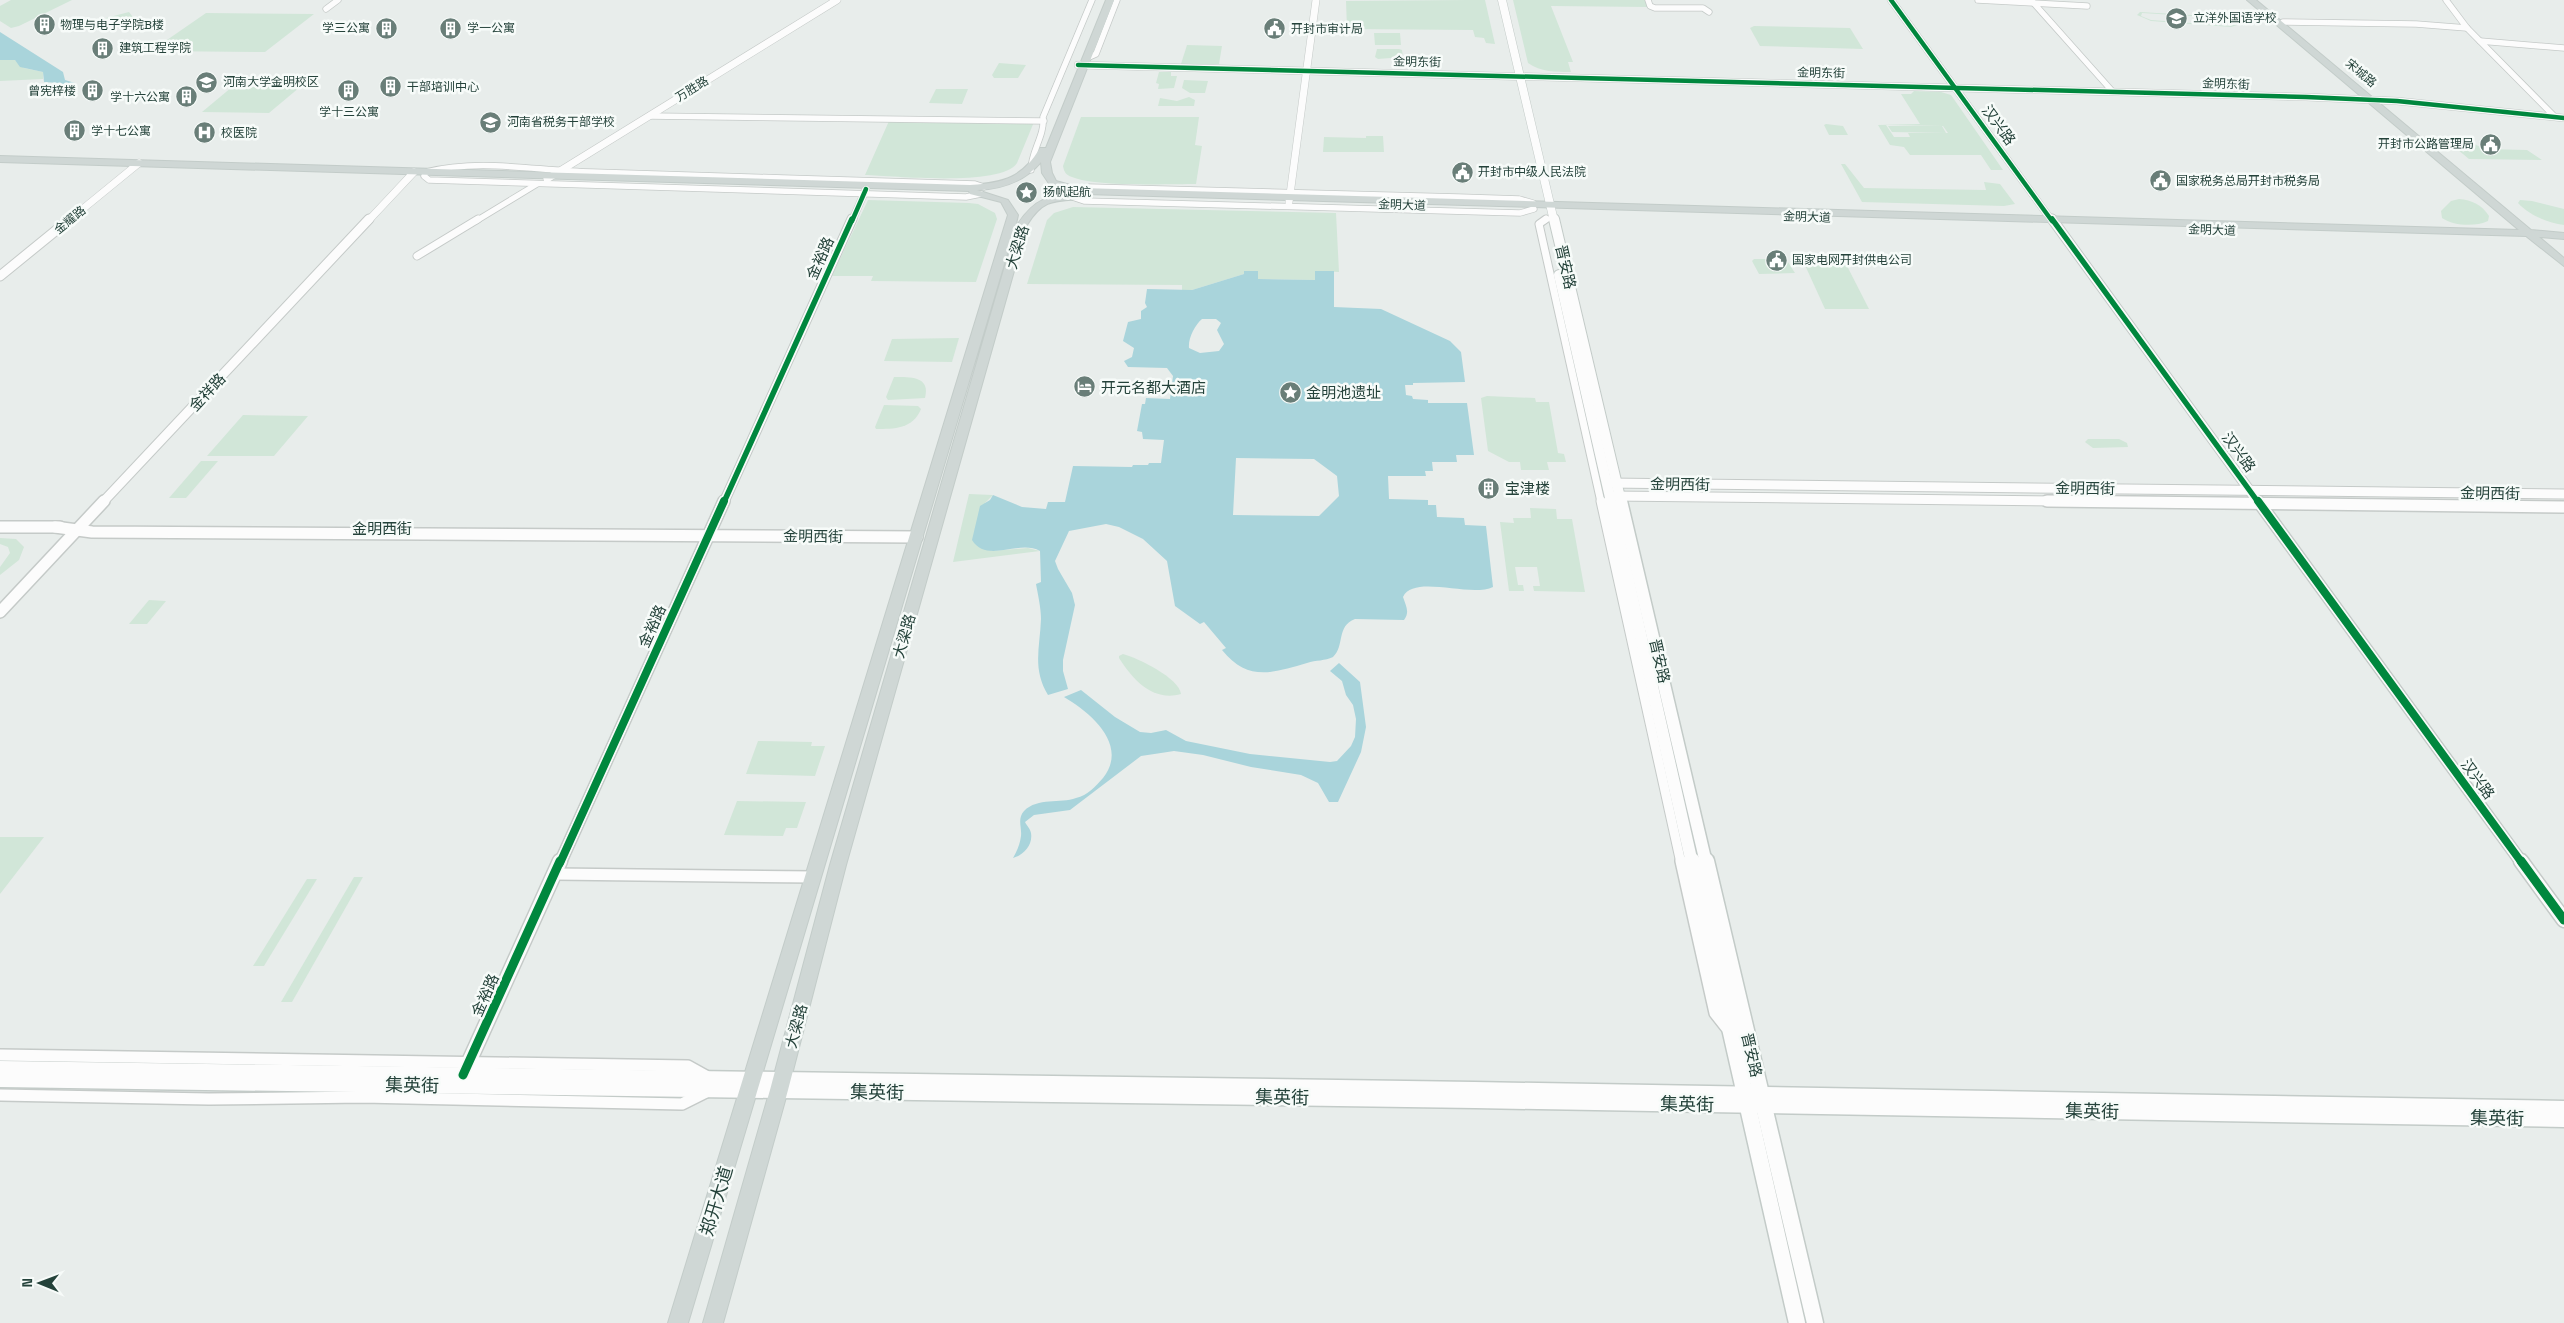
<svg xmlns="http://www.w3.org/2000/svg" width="2564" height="1323" viewBox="0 0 2564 1323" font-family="'Space Grotesk','Noto Sans SC',sans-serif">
<rect width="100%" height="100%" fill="#e8edeb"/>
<g fill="#d1e6d8" fill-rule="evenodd">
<path d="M11,0h61l-53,26 -8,2 -11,-7v-15z"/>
<path d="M1467,0h18l10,44 -9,-1 -2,-5 -9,-1 -2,-7 -126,-1 -1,-28z"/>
<path d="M1513,0h132l3,7 -97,-1 22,56h-5l3,10c-16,0 -30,0 -43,-9z"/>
<path d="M129,12l6,8 -14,8 -24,-2 9,-8z"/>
<path d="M2140,12l85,5 15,7 -9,3 -80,-6 -14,-6zM2142,13l83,5 12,6 -7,2 -79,-6 -10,-4z"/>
<path d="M206,13l108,1 -49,38 -114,-1z"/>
<path d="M1754,26l96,2 13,21 -103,-3 -10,-18z"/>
<path d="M1374,33h26l1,12h-26z"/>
<path d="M1187,45l35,1 -3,18h-38z"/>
<path d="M1377,49h22l3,1 1,7 -25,2 -3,-2z"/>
<path d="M0,60h15l9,8 19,4v7l-43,2z"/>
<path d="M999,63l27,2 -8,13h-24l-2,-3z"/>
<path d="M1159,72h12v4h6l-3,12 -16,1 1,-5 -3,-1z"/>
<path d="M1184,80l24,1 -3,12h-15l-8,-5z"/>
<path d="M232,87h68l-31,26 -67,-1z"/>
<path d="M936,89h32l-6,15 -33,-1z"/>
<path d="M1914,91l27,1 10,3 52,75h-12l-10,-15h-71l-6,-8 -14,-2 -12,-20 42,-1 -19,-30h10zM1886,125l57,1 5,7h-40l2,4h-16z"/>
<path d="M1189,97l6,3 -1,6h-36l2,-8 17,3z"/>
<path d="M1081,117h118l-4,28 7,1 -6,38c-27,0 -102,3 -124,-7 -6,-2 -8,-5 -9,-11z"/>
<path d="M889,121l145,1 -17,41c-15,24 -123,13 -152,12z"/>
<path d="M1826,124l17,2 5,9h-19l-5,-10z"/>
<path d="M1888,126h54l4,7 -54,-1z"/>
<path d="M1366,136h17l1,16h-61l1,-15 42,1z"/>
<path d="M2445,139l22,1 17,9 43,1 15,10 -73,-1z"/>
<path d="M1841,164h4l19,24 122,2 -2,-8 16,2 15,20 -11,2 -142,-4z"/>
<path d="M2459,199c13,1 23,6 30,17l-1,5c-13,6 -34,5 -46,-3l-1,-7 10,-10z"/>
<path d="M868,200l101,3 9,1 17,9 2,6 -21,63 -105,-1 2,-5h-41z"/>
<path d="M2520,200l12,1 32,8v16c-17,-3 -34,-9 -46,-22z"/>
<path d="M1073,207l263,6 3,59 -24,-1v9l-58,-1 -13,-8v3l-52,16h-10v-5l-155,-1 20,-64 7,-7z"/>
<path d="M1754,259h32l9,14 -36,1 -7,-13z"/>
<path d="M1804,263l42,1 23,45h-44z"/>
<path d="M959,338l-7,24 -68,-1 8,-22z"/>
<path d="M894,377c16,0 37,-1 31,21l-37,2 -2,-3z"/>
<path d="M1487,396l48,2 1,4h13l9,51 6,1 2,8h-19l2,8h-28l-1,-8h-11l-21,-11 -7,-53z"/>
<path d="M884,405l34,1 3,3c-8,20 -27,20 -45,20l-1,-2z"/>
<path d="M243,415l65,1 -34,40h-67z"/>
<path d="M2088,439h31l8,4 1,4 -35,1 -8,-6z"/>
<path d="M201,461h17l-32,37h-17z"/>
<path d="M969,494l24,1 -8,8 6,48 37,-3 12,3 -87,11z"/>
<path d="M1530,508l26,1 1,10h15l13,73 -51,-1 -1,-5h7l-3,-19h-22l3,18h5l1,6h-15l-9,-69 14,1 -1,-5h18z"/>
<path d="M0,538l16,1 8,8 -5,13 -19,15v-8l10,-14 -2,-6 -8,-3z"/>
<path d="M149,600l17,1 -19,23h-18z"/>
<path d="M1123,654c15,4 56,24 58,40 -28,8 -48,-14 -62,-36v-2z"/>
<path d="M758,741l54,1 -1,4h14l-10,30 -69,-2z"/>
<path d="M737,801l69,1 -9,26h-11l-3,8 -59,-1z"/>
<path d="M0,837h44l-44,57z"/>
<path d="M354,877h9l-71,125h-11z"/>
<path d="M307,879h10l-53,87h-11z"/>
</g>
<g fill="#a9d4db" fill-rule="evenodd">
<path d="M0,32l63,40 2,8 10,3 -10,4 -5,-4 -16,-1 -1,-10 -23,-5 -5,-7h-15z"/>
<path d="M1244,271h14v8l57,1v-9h19v36l47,2 69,32 11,11 4,30 -52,1v2h-8l1,10 6,1 1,3 15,1v3h39l7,52h-18l1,7h-25l1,9h-8l1,5h-38l1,23 39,1v5h8l1,12 27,1 1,7 21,1 7,61c-23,11 -79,-13 -90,10 3,9 7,15 1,23l-49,-1c-19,7 -10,27 -22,38 -8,4 -17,3 -26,6 -35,10 -59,19 -85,-13l4,-2 -22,-26 -4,2 -25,-18 -8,-45 -24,-22 -24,-12 -13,-3 -37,7 -14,30 3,8 14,24 3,12 -12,55v11l5,18 -20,6c-16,-26 -8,-48 -7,-76 0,-11 -3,-24 -5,-35l5,-2 -1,-31c-21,-12 -53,13 -68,-11l8,-34 10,-6 3,-5 29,12 24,2 2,-7h17l8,-36 59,1 1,-2h15l1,-2h12l3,-23 -21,-1 -1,-7 -5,-1 5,-27h3l1,-6 24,1 3,-23 -6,-8 -39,-1 -4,-6 8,-4 2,-9 -11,-7 5,-19 13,-3v-8l6,-4 -2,-4 2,-14 45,1 52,-16zM1202,319h14l5,4 -4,7 7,14 -5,7 -19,2 -11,-5c-1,-10 6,-23 13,-29zM1236,458l78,1 23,17 2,20 -20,20 -86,-1z"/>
<path d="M1339,663l21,19 6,45 -5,25 -23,50h-9l-11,-19 -17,-8 -50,-8 -48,-12 -29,-4 -13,2 -20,3 -71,54 -36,5 -9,7c2,4 5,6 6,11 2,12 -7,22 -18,25 4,-7 7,-14 8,-22 1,-9 -4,-17 3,-25 14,-14 36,-7 52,-13 12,-3 19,-11 27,-20 26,-33 -12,-65 -39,-81l17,-7 34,27 25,15 11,1 15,-3 20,11 64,13 80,8 7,-1 14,-15 4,-9 1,-18 -3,-14 -7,-10 -4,-14 -12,-10z"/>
</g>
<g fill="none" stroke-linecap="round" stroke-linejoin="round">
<defs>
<g id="minor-far3">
<path d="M1648,0l2,6 5,2h48l6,4"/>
<path d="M1978,0l109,6"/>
<path d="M2031,0l82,92"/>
<path d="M2446,0l21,28 88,89"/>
<path d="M326,9l12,-9"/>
<path d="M2283,22l133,2 51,4"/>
<path d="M2480,41l84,7"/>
<path d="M1087,58l9,-4 21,-54"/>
<path d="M649,116l395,5"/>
<path d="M1031,170c0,-19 14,-34 12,-53l49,-117"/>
<path d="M426,172c55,-14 110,-1 166,0 128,4 255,8 383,12l9,3"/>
<path d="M424,176l5,4 537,17 15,-3"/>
<path d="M1074,190l14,-3 370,10 61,2 14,4"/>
<path d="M1072,197l12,4 436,12 14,-4"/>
<path d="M476,221l61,-37"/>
<path d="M1544,221l3,-2"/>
</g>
<g id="minor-far2">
<path d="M1546,219l-7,5 62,278"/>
<path d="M417,256l61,-37"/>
</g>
<path id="minor-far1" d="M1601,501l80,362"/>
<g id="minor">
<path d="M1681,861l34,152 11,14"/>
<path d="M555,874l259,3"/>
<path d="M0,1055l688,11 18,10"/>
<path d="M0,1095l209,4 154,-2 319,7 24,-12"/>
</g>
<g id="tertiary-far3">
<path d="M1891,0l161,221"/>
<path d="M1078,65l1228,32 91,4 167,17"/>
<path d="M547,179l290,-179"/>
<path d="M1289,202l27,-202"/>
<path d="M68,221l71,-58"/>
<path d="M368,221l46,-49"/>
<path d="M852,221l14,-32"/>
</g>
<g id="tertiary-far2">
<path d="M2052,219l206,283"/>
<path d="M0,276l70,-57"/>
<path d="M1608,483l956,11"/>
<path d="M1611,496l544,6"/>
<path d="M103,502l266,-283"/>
<path d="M724,502l128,-283"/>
</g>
<g id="tertiary-far1">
<path d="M2047,501l517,6"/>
<path d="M2258,501l264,362"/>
<path d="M0,527h60"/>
<path d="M55,527l37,5 825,5"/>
<path d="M0,612l104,-111"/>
<path d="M560,863l164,-362"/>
</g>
<g id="tertiary">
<path d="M2521,861l43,59"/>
<path d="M463,1075l97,-214"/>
</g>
<path id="secondary-far3" d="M1502,0l52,221"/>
<g id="secondary-far2">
<path d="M1554,219l67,283"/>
<path d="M1559,275l52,227"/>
</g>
<g id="secondary-far1">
<path d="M1610,501l82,362"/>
<path d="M1621,501l85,362"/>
</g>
<g id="secondary">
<path d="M1692,861l105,462"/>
<path d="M1706,861l109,462"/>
<path d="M0,1069l1474,21 1090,19"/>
<path d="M0,1079l1475,21 1089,19"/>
</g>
<path id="primary" d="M1106,0h8l-64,162 2,11 4,8 25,7 1438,42 -272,-230h9l275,230 33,3v6l-25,-2 25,21v8l-38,-30 -1441,-42 2,2 -5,3c-28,2 -39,0 -55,26l-181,640 -58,225 -65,233h-20l67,-233 60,-225 187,-640c19,-28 31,-29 63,-32l-30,-8 -8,-12 -1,-11c-17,20 -39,27 -64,28l31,10 10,15 -2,9 -328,1099h-20l340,-1108 -7,-13 -31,-8 -1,-3 -969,-29v-6l970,29c34,-2 52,-7 70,-37h6z"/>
</defs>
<use href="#minor-far3" stroke="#c5cac8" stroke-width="7"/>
<use href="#minor-far2" stroke="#c5cac8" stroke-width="9"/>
<use href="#minor-far1" stroke="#c5cac8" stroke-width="11"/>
<use href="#minor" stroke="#c5cac8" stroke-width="14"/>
<use href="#tertiary-far3" stroke="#c5cac8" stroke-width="8"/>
<use href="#tertiary-far2" stroke="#c5cac8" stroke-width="11"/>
<use href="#tertiary-far1" stroke="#c5cac8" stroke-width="14"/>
<use href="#tertiary" stroke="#c5cac8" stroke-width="17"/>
<use href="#secondary-far3" stroke="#c3cbc8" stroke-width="9"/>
<use href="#secondary-far2" stroke="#c3cbc8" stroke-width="12"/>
<use href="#secondary-far1" stroke="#c3cbc8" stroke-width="15"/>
<use href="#secondary" stroke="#c3cbc8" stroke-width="19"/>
<use href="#primary" stroke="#c3ccc9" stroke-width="2"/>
<use href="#minor-far3" stroke="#fcfcfc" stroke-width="5.5"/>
<use href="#minor-far2" stroke="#fcfcfc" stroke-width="7"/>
<use href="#minor-far1" stroke="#fcfcfc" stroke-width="9"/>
<use href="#minor" stroke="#fcfcfc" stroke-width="11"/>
<use href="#tertiary-far3" stroke="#fcfcfc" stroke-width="7"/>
<use href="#tertiary-far2" stroke="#fcfcfc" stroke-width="9"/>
<use href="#tertiary-far1" stroke="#fcfcfc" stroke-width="11"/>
<use href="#tertiary" stroke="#fcfcfc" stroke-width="14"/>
<use href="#secondary-far3" stroke="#fcfcfc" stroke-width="8"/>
<use href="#secondary-far2" stroke="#fcfcfc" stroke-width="10"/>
<use href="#secondary-far1" stroke="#fcfcfc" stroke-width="12"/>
<use href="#secondary" stroke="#fcfcfc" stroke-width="16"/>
<use href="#primary" fill="#cfd7d5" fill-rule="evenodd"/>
<defs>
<g id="cycleway-far3">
<path d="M1891,0l161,221"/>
<path d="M1078,65l1228,32 91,4 167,17"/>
<path d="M852,221l14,-32"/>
</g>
<g id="cycleway-far2">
<path d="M2052,219l206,283"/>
<path d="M724,502l128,-283"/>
</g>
<g id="cycleway-far1">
<path d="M2258,501l264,362"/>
<path d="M560,863l164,-362"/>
</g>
<g id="cycleway">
<path d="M2521,861l43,59"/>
<path d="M463,1075l97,-214"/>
</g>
</defs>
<use href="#cycleway-far3" stroke="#f7fbf9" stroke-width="6"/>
<use href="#cycleway-far2" stroke="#f7fbf9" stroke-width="8"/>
<use href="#cycleway-far1" stroke="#f7fbf9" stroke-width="11"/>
<use href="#cycleway" stroke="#f7fbf9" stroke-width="12"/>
<use href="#cycleway-far3" stroke="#00873e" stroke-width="4.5"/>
<use href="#cycleway-far2" stroke="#00873e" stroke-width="5.5"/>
<use href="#cycleway-far1" stroke="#00873e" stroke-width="8"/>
<use href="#cycleway" stroke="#00873e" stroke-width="9"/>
</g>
<defs>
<symbol id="school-disc" viewBox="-11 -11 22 22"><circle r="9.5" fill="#697e78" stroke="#f7fbf9"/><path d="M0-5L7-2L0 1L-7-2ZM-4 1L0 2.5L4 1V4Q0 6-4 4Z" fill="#fff"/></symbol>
<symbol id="building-disc" viewBox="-11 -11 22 22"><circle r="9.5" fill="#697e78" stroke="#f7fbf9"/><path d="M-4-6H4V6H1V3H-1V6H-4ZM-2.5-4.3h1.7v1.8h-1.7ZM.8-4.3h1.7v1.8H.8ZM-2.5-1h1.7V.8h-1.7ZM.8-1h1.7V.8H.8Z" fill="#fff"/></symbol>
<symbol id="civic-disc" viewBox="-11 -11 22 22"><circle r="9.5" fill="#697e78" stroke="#f7fbf9"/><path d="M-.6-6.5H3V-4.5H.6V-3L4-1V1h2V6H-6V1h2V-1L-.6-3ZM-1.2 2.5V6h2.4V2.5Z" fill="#fff"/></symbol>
<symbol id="university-disc" viewBox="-11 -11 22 22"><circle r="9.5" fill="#697e78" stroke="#f7fbf9"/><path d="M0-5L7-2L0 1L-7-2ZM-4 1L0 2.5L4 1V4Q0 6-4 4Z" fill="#fff"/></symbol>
<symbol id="hospital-disc" viewBox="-11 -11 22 22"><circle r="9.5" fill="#697e78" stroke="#f7fbf9"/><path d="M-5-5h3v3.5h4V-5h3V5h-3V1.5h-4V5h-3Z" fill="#fff"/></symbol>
<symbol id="sight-disc" viewBox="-11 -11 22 22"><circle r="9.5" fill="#697e78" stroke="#f7fbf9"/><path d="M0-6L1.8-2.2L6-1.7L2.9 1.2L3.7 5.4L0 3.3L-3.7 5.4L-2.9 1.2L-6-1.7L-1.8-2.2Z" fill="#fff"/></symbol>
<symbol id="hotel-disc" viewBox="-11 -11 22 22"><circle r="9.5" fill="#697e78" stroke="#f7fbf9"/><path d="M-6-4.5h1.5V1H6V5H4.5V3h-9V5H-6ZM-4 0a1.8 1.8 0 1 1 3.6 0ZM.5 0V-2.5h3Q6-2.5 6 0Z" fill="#fff"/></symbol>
</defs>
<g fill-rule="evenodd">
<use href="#school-disc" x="2164" y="6" width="25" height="25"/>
<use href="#building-disc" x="32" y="12" width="25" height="25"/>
<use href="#building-disc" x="374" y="16" width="25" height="25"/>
<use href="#building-disc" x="438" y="16" width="25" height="25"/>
<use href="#civic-disc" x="1262" y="16" width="25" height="25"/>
<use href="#building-disc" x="90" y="36" width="25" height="25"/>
<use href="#university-disc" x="194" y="70" width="25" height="25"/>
<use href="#building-disc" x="378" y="74" width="25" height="25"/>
<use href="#building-disc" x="80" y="78" width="25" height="25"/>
<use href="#building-disc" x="336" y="78" width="25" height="25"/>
<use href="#building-disc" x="174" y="84" width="25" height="25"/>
<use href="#university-disc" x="478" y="110" width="25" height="25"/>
<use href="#building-disc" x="62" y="118" width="25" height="25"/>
<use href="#hospital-disc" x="192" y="120" width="25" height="25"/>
<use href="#civic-disc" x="2478" y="132" width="25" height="25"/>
<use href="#civic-disc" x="1450" y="160" width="25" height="25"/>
<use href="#civic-disc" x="2148" y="168" width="25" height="25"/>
<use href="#sight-disc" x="1014" y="180" width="25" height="25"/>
<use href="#civic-disc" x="1764" y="248" width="25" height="25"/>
<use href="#hotel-disc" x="1072" y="374" width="25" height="25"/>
<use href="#sight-disc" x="1278" y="380" width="25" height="25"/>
<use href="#building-disc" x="1476" y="476" width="25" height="25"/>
</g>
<g text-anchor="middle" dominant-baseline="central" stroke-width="5" stroke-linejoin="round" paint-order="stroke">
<g font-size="12" fill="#24423a" stroke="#f7fbf9" text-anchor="start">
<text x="2193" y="18">立洋外国语学校</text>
<text x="60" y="25">物理与电子学院B楼</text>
<text x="370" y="28" text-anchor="end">学三公寓</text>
<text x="467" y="28">学一公寓</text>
<text x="1291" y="29">开封市审计局</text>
<text x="119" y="48">建筑工程学院</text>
<text x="223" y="82">河南大学金明校区</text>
<text x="407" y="87">干部培训中心</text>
<text x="76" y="91" text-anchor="end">曾宪梓楼</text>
<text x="170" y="97" text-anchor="end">学十六公寓</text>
<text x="349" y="112" text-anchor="middle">学十三公寓</text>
<text x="507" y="122">河南省税务干部学校</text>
<text x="91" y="131">学十七公寓</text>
<text x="221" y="133">校医院</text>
<text x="2474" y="144" text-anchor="end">开封市公路管理局</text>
<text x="1478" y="172">开封市中级人民法院</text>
<text x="2176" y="181">国家税务总局开封市税务局</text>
<text x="1043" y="192">扬帆起航</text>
<text x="1792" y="260">国家电网开封供电公司</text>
</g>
<g font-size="12" fill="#24423a" stroke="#f7fbf9">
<text transform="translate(1417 62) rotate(1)">金明东街</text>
<text transform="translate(1821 73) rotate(1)">金明东街</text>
<text transform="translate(2361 73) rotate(40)">宋城路</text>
<text transform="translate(2226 84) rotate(2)">金明东街</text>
<text transform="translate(692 89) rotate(-32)">万胜路</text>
<text transform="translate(1402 205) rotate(2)">金明大道</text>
<text transform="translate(1807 217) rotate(2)">金明大道</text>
<text transform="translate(70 220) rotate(-39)">金耀路</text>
<text transform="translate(2212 230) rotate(2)">金明大道</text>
</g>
<g font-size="15" fill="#24423a" stroke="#f7fbf9">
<text transform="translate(1999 125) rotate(54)">汉兴路</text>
<text transform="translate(1017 247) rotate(-73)">大梁路</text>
<text transform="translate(820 258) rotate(-66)">金裕路</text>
<text transform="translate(1566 267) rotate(77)">晋安路</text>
<text transform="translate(207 392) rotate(-47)">金祥路</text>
<text transform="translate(2239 452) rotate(54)">汉兴路</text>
<text transform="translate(1680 484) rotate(1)">金明西街</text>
<text transform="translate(2085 488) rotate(1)">金明西街</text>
<text transform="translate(2490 493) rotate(1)">金明西街</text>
<text x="382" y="528">金明西街</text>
<text transform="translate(813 536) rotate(1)">金明西街</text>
<text transform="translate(652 626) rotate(-66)">金裕路</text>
<text transform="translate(904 636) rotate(-74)">大梁路</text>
<text transform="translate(1660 661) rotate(77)">晋安路</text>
<text transform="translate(2478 779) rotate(54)">汉兴路</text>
<text transform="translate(485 995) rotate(-66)">金裕路</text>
<text transform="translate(796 1026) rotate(-75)">大梁路</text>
<text transform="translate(1752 1055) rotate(77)">晋安路</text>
</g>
<g font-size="15" fill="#24423a" stroke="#f7fbf9" text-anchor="start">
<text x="1101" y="387">开元名都大酒店</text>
<text x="1306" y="392">金明池遗址</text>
<text x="1505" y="488">宝津楼</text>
</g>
<g font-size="18" fill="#24423a" stroke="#f7fbf9">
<text transform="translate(412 1085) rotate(1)">集英街</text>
<text transform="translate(877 1092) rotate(1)">集英街</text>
<text transform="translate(1282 1097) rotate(1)">集英街</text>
<text transform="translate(1687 1104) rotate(1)">集英街</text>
<text transform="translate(2092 1111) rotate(1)">集英街</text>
<text transform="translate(2497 1118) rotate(1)">集英街</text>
<text transform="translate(716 1201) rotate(-73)">郑开大道</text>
</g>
</g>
<g transform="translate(40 1283) rotate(271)" stroke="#f7fbf9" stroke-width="4" paint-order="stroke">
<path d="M0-4L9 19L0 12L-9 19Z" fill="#24423a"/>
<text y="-8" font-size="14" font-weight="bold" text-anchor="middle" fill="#24423a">N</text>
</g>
</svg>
